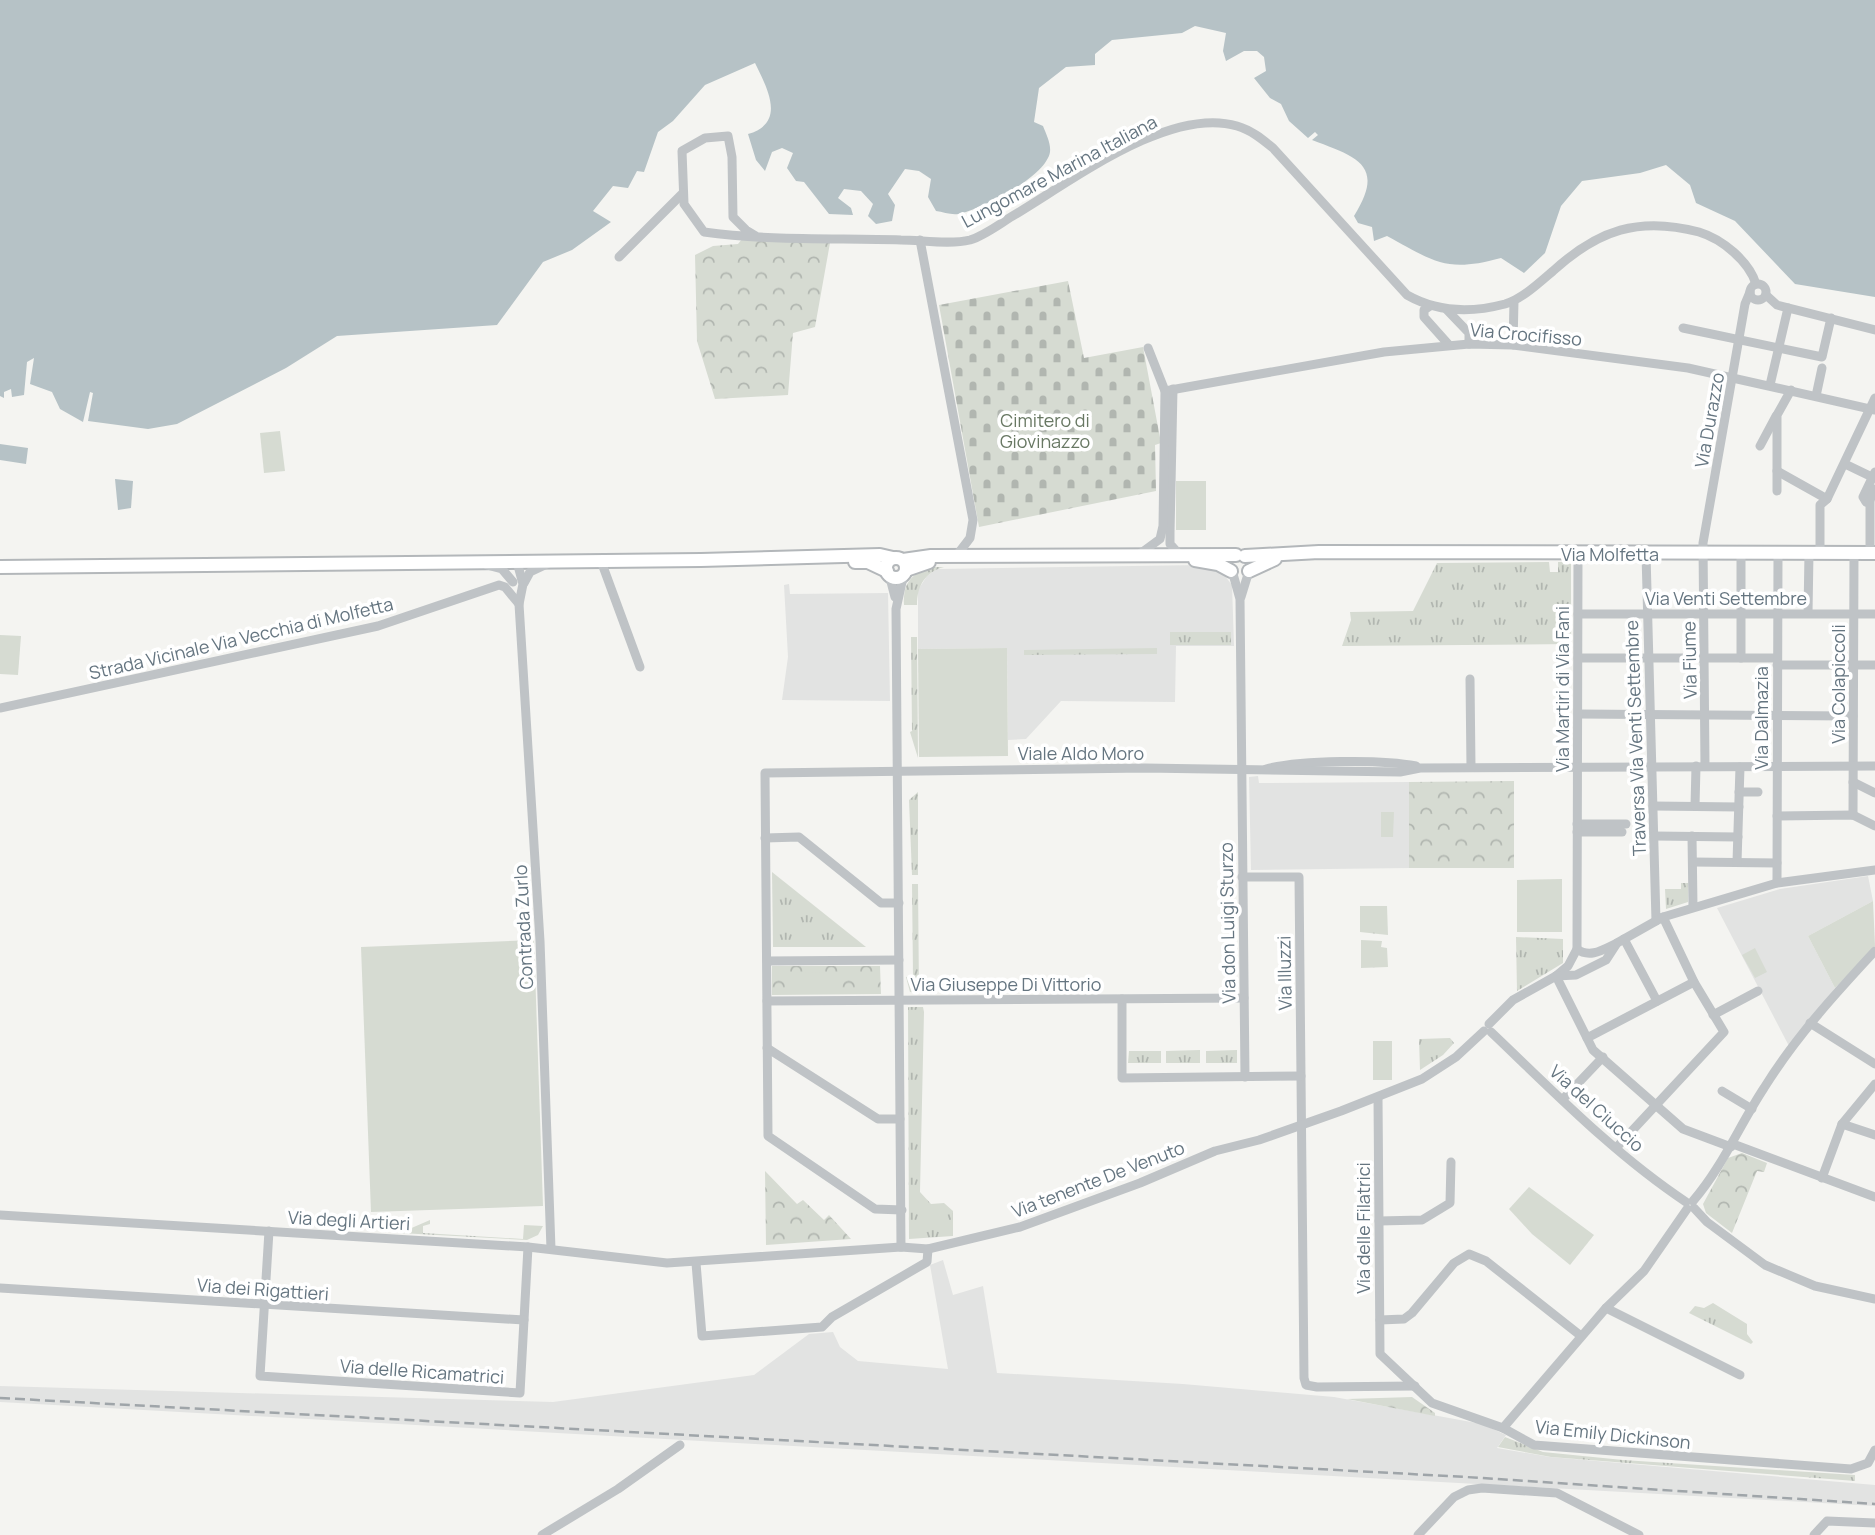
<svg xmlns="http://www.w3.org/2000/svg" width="1875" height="1535" viewBox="0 0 1875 1535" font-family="Manrope,sans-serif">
<defs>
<pattern id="grass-tufts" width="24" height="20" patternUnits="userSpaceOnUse" patternTransform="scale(1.75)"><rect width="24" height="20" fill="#d6dbd2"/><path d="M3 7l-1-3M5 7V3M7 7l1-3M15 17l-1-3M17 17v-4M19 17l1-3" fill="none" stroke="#b1b6b0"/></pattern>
<pattern id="cemetery-stones" width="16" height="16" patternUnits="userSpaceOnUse" patternTransform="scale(1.75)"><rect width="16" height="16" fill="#d6dbd2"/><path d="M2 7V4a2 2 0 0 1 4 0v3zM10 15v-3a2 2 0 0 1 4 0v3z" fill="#b1b6b0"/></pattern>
<pattern id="park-crowns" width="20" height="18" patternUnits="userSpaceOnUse" patternTransform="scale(1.75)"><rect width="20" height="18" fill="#d6dbd2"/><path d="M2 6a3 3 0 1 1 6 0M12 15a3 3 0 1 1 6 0" fill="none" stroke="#b1b6b0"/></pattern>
</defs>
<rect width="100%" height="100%" fill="#f4f4f1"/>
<g fill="#e2e3e2">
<path d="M1201,565l20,6 11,14 2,61h-58l-1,56 -114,-1 -35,38 -18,1 -1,-92 -89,1v-59l9,-14 10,-7z"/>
<path d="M789,584l1,10 98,-1 2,108 -108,-1 6,-43 -4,-72z"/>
<path d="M1258,776l1,7 150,-1v86l-158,2 -2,-93z"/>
<path d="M1868,876l5,25 -65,35 27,52 -46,58 -72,-138 63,-19z"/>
<path d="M943,1260l10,35 30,-9 14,87 186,11 151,13 148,27 24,11 -9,13 53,9 325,28v21l-1875,-104v-16l553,16 201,-27 55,-41 24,-2 7,15 18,14 90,8 -18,-104z"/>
</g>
<g fill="url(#grass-tufts)">
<path d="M1549,562l1,10h8v-10h13v82l-229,2 9,-26 -1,-8 63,-1 24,-48z"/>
<path d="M929,567h15c-19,5 -27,19 -27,38h-13c-1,-21 6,-30 25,-38z"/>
<rect x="1170" y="632" width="61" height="13"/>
<path d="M911,637h6l1,121 -8,-26 2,-1z"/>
<path d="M1157,648v6l-133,1v-5z"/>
<path d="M918,792v83h-6l-3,-75z"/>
<path d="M772,872l94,75h-93z"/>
<path d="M1681,883h7v19l-22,7 -1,-20h16z"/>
<path d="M912,884h6l1,109 -9,-1 -4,-15 7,-1z"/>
<path d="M1360,906h27l1,29 -28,-3z"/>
<path d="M1516,937l47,2v24l-46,28z"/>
<path d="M1361,940l21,1 -1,6 6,1 1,19 -27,1z"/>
<path d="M908,1007h15l1,5 -4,180 11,12 13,-1 9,8v25l-44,3z"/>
<path d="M1450,1038l4,5 -11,12 -23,15 -1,-31z"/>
<path d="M1200,1050v13h-34v-12z"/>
<path d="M1237,1050v13h-31v-12z"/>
<path d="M1129,1051h32v12h-33z"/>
<path d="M430,1220v4l-7,2v7l100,6 1,-14 19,1 -5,9 -11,5 -127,-7z"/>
<path d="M1713,1303l34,21v10l6,8 -2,2 -62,-31 6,-7 9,2z"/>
<path d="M1505,1437l38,15 80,8 232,15v6l-304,-24 -53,-10z"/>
</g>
<path fill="url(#cemetery-stones)" d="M1068,281l16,77 59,-11 18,96 -6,2 1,46 -177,36 -40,-222z"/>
<g fill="url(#park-crowns)">
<path d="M742,239l88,4 -15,84 -22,6 -5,62 -73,4 -18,-58 -2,-86 18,-9 25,-2z"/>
<path d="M1514,781v87h-105v-86z"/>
<path d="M772,966h108l1,28 -109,1z"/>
<path d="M1742,1153l25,10 -3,9 -7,-1 -25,62 -26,-20 -3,-9 25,-46z"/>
<path d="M765,1171l32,33 6,-4 21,20 5,-5 22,24 -85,6z"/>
<path d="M1412,1397l23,16v3l-88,-17z"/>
</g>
<g fill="#d6dbd2">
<path d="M280,431l5,40 -21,2 -4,-40z"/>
<rect x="1176" y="481" width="30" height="49"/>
<path d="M0,635l21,1 -3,39 -18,-1z"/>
<path d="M1007,648l1,108 -89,1 -1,-108z"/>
<path d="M1381,812h13l-1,25h-12z"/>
<path d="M1562,879v53h-45v-52z"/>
<path d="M1873,901l2,45 -40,42 -27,-52z"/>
<path d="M534,940l9,266 -172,6 -10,-265z"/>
<path d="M1755,948l12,24 -12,6 -13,-23z"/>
<path d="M825,972v16h-29v-15z"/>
<rect x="1373" y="1041" width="19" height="39"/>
<path d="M1529,1187l65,48 -24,30 -38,-31 -23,-25z"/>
</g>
<g fill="#b6c2c6">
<path d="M0,0h1875v297l-80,-13 -60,-63 -39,-18 -6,-18 -24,-20 -26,8 -58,8 -21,25 -16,47 -21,20 -23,-15c-55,15 -66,4 -114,-22l-13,5 -2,-14 -14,-4 -4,-7c32,-51 3,-59 -42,-76l6,-5 -3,-3 -7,6 -19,-17 -8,-17 -11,-6 -16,-20 12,-7 -2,-14 -7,-6h-13l-18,10 -3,-10 3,-18 -31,-7 -13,7 -70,7 -17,14v11l-29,2 -27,21 -5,34 9,4c3,8 8,17 7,26 -4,25 -68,57 -92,62 -7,1 -15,-2 -22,-3l-8,-14 3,-18 -12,-8 -14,-2 -17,25 7,11 -3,16 -16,3 -8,-8 5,-12 -12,-13 -17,-2 -6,9 13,10 2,7 -24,-1 -25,-32 -8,-1 -9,-13 6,-15 -11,-5 -10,4 -7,19 -9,-11 -8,-26c39,-11 19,-46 7,-71l-50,22 -32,36 -15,11 -14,40 -7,-1 -9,17 -15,-2 -20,25 18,11 -39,28 -29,12 -46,63 -160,11 -51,32 -109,56 -29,5 -60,-8 5,-28 -3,-1 -7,30 -23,-13 -8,-17 -22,-8 4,-26 -7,4 -3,33 -12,2 -1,-8 -7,3v6l-4,-2z"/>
<path d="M0,444l28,4 -2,16 -26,-4z"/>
<path d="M115,479l18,2 -2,27 -13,2z"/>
</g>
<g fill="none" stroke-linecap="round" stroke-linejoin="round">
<defs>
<g id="major">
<path d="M1245,556l74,-4 556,1"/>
<circle cx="896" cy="568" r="10"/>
<path d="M903,560l28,-4 305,-1"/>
<path d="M1195,560l23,4 13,7"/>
<path d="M855,562h13l19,9"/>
<path d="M0,567l701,-7 179,-5 13,3"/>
<path d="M906,570l23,-8"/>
<path d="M1249,571l26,-12"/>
</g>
</defs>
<use href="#major" stroke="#b3b7ba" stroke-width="16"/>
<g stroke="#bfc3c6" stroke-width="9">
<path d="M756,236l-10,-6 -13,-13 -1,-60 -4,-21 -23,2 -23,13 2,53 20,28c65,9 132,6 197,8 20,0 49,5 69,0 16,-5 32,-18 46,-26 57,-34 154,-108 221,-88 14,4 25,13 36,22l134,147c30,17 64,18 98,9 17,-5 34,-21 48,-33 45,-41 86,-55 146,-39 23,7 50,29 57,52"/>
<path d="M920,240l53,280 -3,18 -13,17"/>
<path d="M619,257l64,-64"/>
<circle cx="1758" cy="292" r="8"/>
<path d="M1766,295l11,10 98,25"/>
<path d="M1430,306l-6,4v7l25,28"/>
<path d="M1447,310l22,23v11"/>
<path d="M1683,328l139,29 9,-39"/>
<path d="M1513,345l1,-44"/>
<path d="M1770,385l18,-77"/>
<path d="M1173,389l-3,144v11l9,10"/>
<path d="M1165,391l219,-39 85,-8 44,1 175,23 187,42"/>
<path d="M1816,396l6,-28"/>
<path d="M1760,446l16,-30"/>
<path d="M1845,464l27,13"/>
<path d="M1777,471l50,28"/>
<path d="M1777,491v-76l14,-25"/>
<path d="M1870,500l-4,2 -3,-5 12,-25"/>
<path d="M1141,553l19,-14 3,-13 2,-135 -17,-43"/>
<path d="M1741,553v105"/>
<path d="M1820,553v-48l7,-6 48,-101"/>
<path d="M1870,553v-53l5,-11"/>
<path d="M1646,554l10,367"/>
<path d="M601,561l39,106"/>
<path d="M517,562l6,22 -4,20 21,337 11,308"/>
<path d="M487,565l15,4 11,13"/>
<path d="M889,574l6,23"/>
<path d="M1233,574l7,25 5,478"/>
<path d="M524,583l6,-11 17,-8"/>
<path d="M1241,597l8,-26"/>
<path d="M1808,613l1,-60"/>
<path d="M1578,614h297"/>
<path d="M1578,658h199"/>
<path d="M1777,665h98"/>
<path d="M1470,679l1,88"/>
<path d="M0,708l378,-82 121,-41 6,2 14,17"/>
<path d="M1578,714l275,2"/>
<path d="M1705,766l-2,-223 42,-239 5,-12"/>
<path d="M1266,769c33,-9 116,-10 150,-3"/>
<path d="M1853,782l22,11"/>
<path d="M1739,792h19"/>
<path d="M1653,806l86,1"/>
<path d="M1695,806l1,-40"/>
<path d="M1853,815l1,-262"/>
<path d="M1777,816l76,-1 22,11"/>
<path d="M1577,824h49"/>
<path d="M1577,832h45"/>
<path d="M1654,836l84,1"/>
<path d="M1692,836l1,71"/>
<path d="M765,838l34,-1 82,66h18"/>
<path d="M1693,862l84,1"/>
<path d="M1737,862l3,-95"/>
<path d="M1242,877h57l5,501 2,7 11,2 98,-1"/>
<path d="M1777,883l1,-330"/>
<path d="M1624,939l33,62"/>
<path d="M1577,949c13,10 27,0 40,-6"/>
<path d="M767,961l132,-1"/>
<path d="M1556,976l12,-10 9,-17 1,-395"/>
<path d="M1556,976l37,74 90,79 48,18"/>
<path d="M1122,999v79l179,-2"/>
<path d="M767,1001l477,-3"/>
<path d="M1713,1015l45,-24"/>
<path d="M1810,1023l65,41"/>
<path d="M1489,1024l24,-24 43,-24 20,-1 30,-15 11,-17 46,-26 114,-34 98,-13"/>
<path d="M1491,1032c62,59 123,122 195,170"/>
<path d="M1587,1038l107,-56"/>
<path d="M767,1048l111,71h22"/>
<path d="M1722,1091l30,18"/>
<path d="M1378,1098l2,256 52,49 71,25 31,17 317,24 17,-6 7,-13"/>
<path d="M1563,1099l40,-42"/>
<path d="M1842,1124l33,11"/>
<path d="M1733,1144l142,53"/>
<path d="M1616,1148l108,-116 -30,-50 -31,-65"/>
<path d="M1822,1178l20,-54 33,-40"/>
<path d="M1693,1201c30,-35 46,-75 71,-113 31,-50 71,-94 111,-137"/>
<path d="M1694,1208l13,14 58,43 50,21 60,13"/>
<path d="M902,1210l-27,-1 -107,-73 -3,-363 380,-5 255,4 20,-4 455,-2"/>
<path d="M0,1215l528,32 139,16 234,-16 27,2 92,-22 120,-44 75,-32 44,-11 82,-29 81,-32 34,-22 28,-26"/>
<path d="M1379,1221l43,-1 28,-17 1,-41"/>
<path d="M269,1231l-9,145 260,17 8,-146"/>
<path d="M901,1247l-5,-638 8,-36"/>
<path d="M696,1263l6,73 120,-9 10,-10 95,-55 1,-13"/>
<path d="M0,1288l524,32"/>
<path d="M1606,1308l134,67"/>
<path d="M1380,1320l24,-1 8,-6 42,-50 15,-9 17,7 95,75"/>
<path d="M1503,1428l103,-120 38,-37 43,-62"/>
<path d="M542,1535l76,-46 62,-44"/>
<path d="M1418,1535l36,-38 14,-7 14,-2 75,5 82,42"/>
<path d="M1814,1535l13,-14 48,2"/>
</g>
<use href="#major" stroke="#fff" stroke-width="12"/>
<path stroke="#9fa5a9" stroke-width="2.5" stroke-dasharray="10 5" stroke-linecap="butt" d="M0,1398l1466,79 409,27"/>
</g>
<g text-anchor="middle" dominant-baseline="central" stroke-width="7" stroke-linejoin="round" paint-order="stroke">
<g font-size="18" fill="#657580" stroke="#fff">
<text transform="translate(1059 171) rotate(-28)">Lungomare Marina Italiana</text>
<text transform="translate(1526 334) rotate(5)">Via Crocifisso</text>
<text transform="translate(1709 420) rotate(-80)">Via Durazzo</text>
<text x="1610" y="554">Via Molfetta</text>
<text x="1726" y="598">Via Venti Settembre</text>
<text transform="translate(241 638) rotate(-13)">Strada Vicinale Via Vecchia di Molfetta</text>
<text transform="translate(1689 660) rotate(-91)">Via Fiume</text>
<text transform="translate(1838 684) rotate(-90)">Via Colapiccoli</text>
<text transform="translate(1562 689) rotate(-90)">Via Martiri di Via Fani</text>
<text transform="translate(1761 718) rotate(-90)">Via Dalmazia</text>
<text transform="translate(1635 738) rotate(-92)">Traversa Via Venti Settembre</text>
<text x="1081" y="753">Viale Aldo Moro</text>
<text transform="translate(1227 923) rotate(-91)">Via don Luigi Sturzo</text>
<text transform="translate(523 927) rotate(-93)">Contrada Zurlo</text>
<text transform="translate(1284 973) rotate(-91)">Via Illuzzi</text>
<text x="1006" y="984">Via Giuseppe Di Vittorio</text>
<text transform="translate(1597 1108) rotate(42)">Via del Ciuccio</text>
<text transform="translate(1098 1179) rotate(-21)">Via tenente De Venuto</text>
<text transform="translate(349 1220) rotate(3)">Via degli Artieri</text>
<text transform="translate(1363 1228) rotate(-90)">Via delle Filatrici</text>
<text transform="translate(263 1289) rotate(4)">Via dei Rigattieri</text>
<text transform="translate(422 1371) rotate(4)">Via delle Ricamatrici</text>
<text transform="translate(1613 1434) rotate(6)">Via Emily Dickinson</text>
</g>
<g font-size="18" fill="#687863" stroke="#fff">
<text x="1045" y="420">Cimitero di<tspan x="1045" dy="21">Giovinazzo</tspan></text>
</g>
</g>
</svg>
